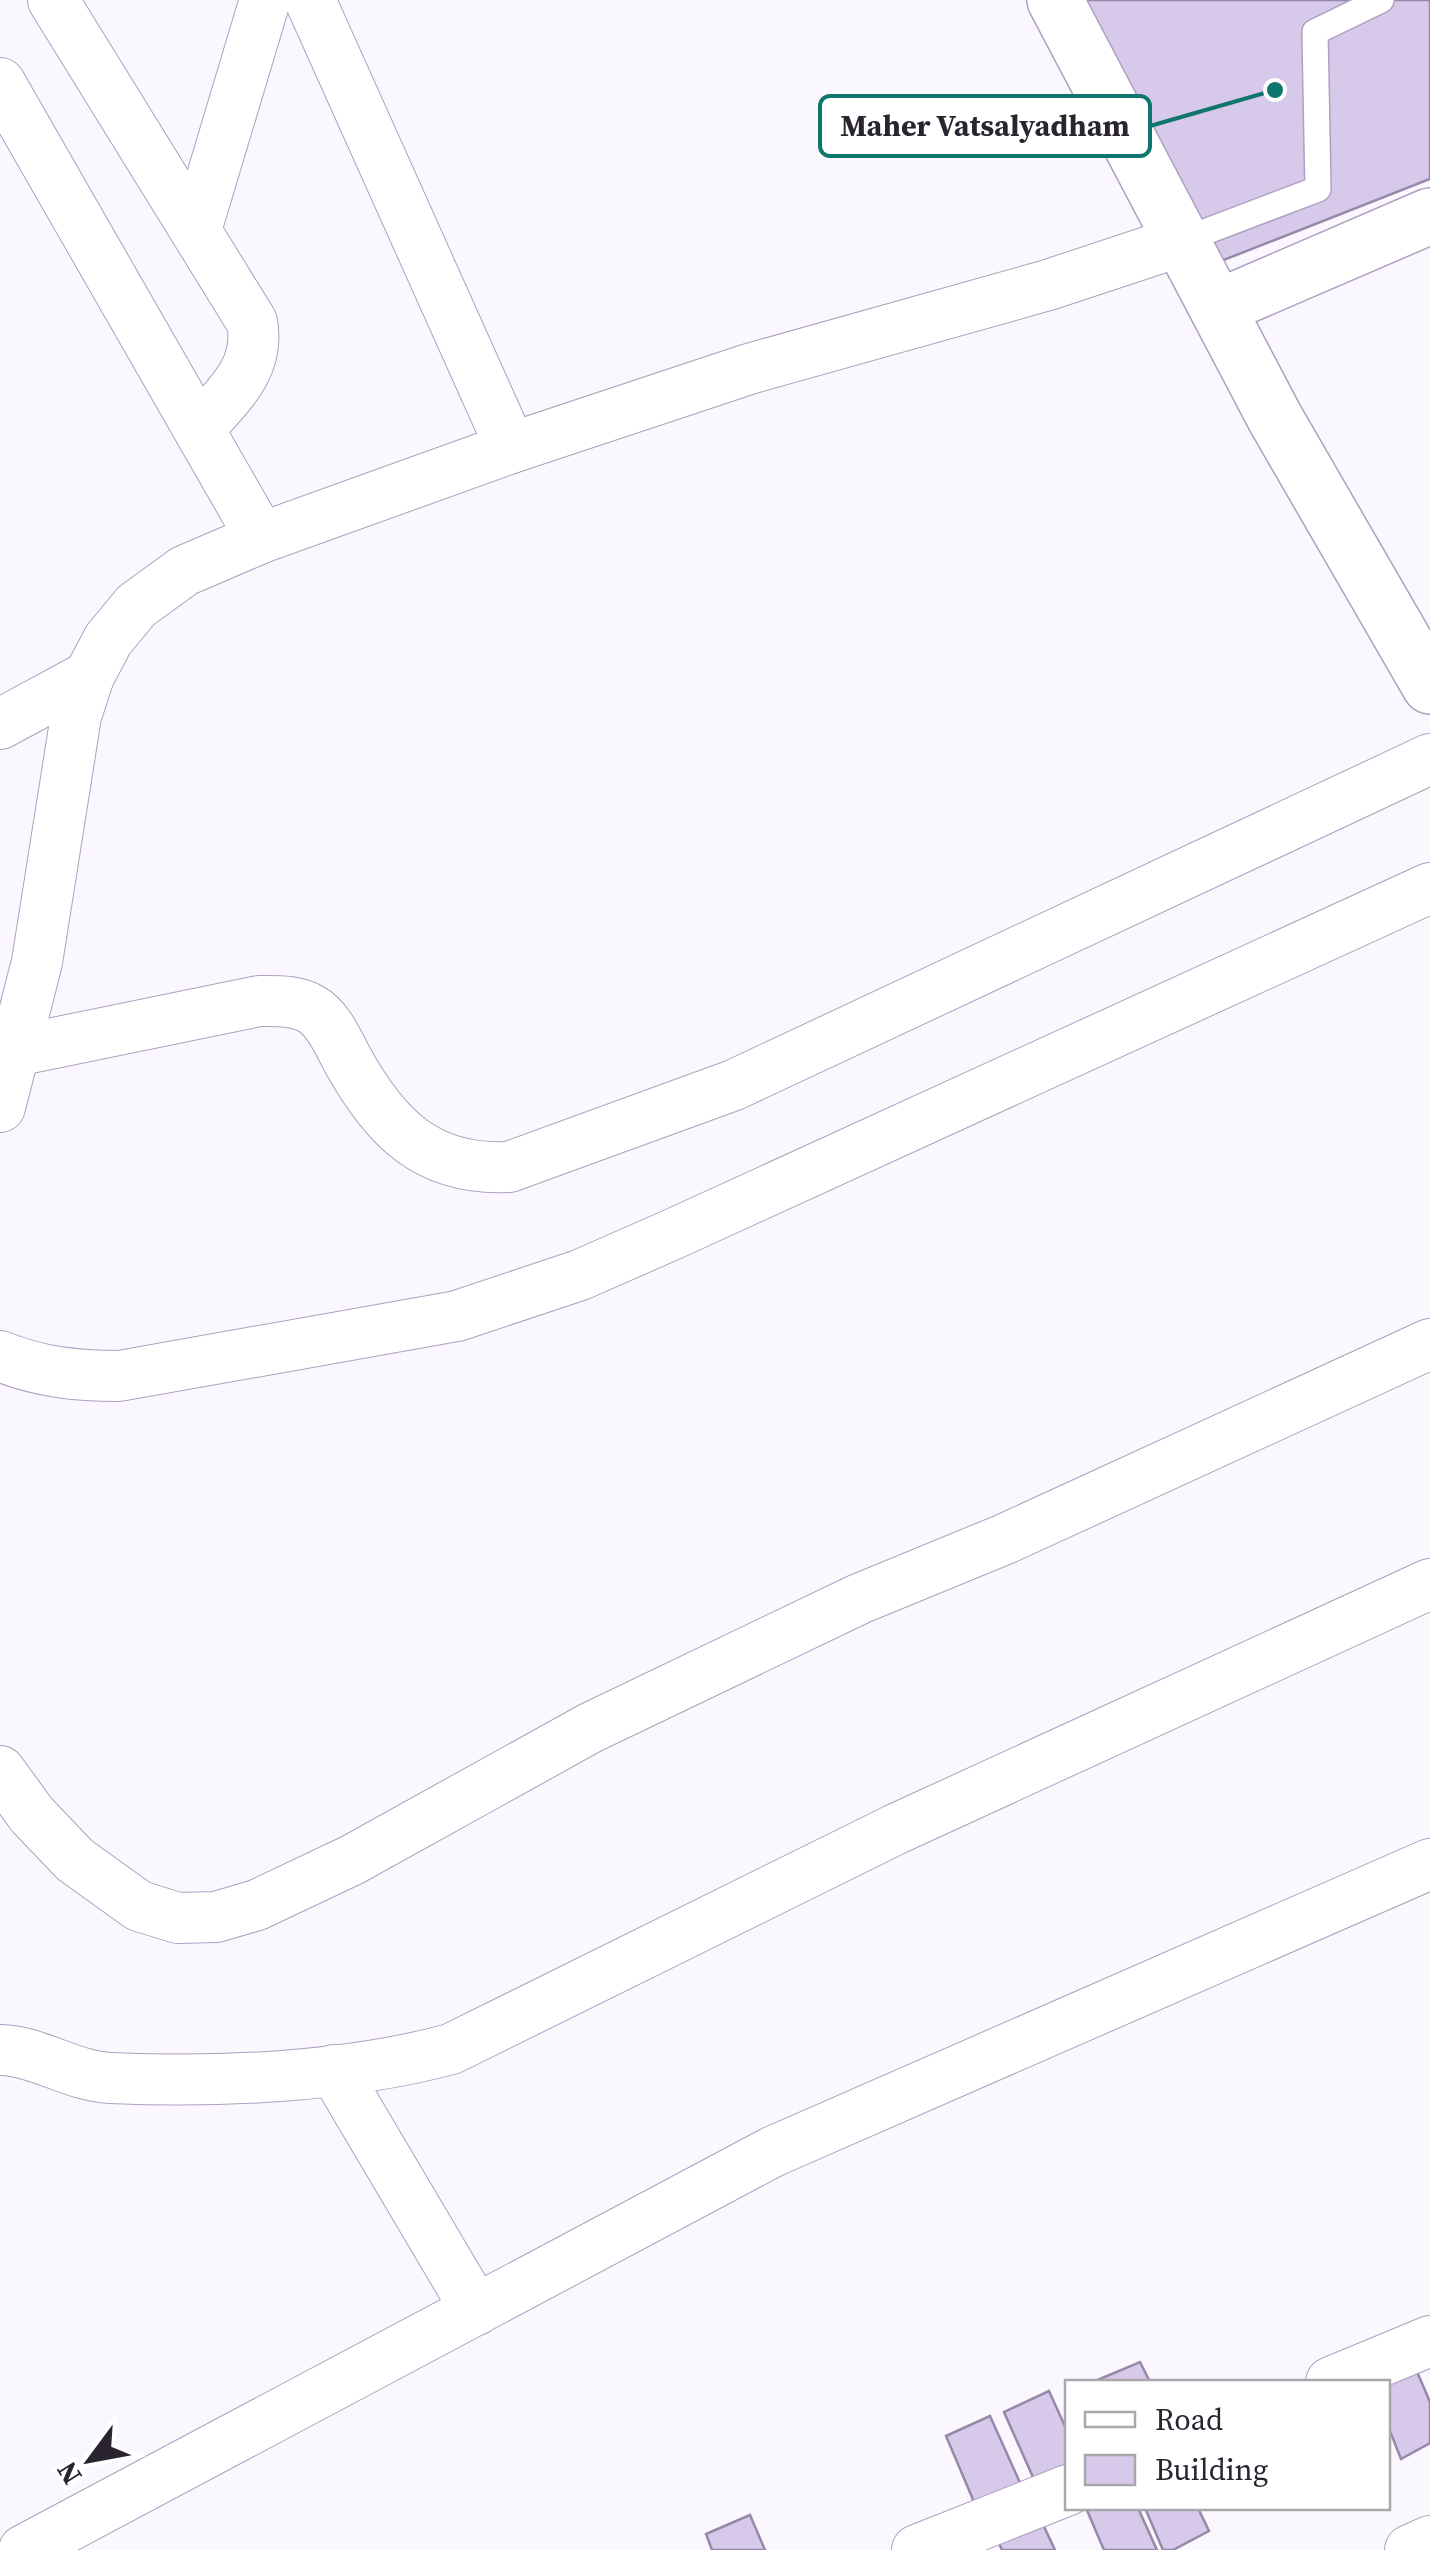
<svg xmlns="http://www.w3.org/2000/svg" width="1430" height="2550" viewBox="0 0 1430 2550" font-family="'Source Serif 4',serif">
<rect width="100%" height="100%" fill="#faf7fe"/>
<g fill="#d7c9ea" stroke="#9689a8" stroke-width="2.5">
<path d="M1071,0h359v179l-214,84z"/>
<path d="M1140,2362l10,20h-54l-1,-1z"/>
<path d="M1415,2367l15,35v41l-29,16 -13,-33v-44z"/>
<path d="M1049,2391l19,42v34l-32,17 -32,-72z"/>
<path d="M990,2416l31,69 -44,24 -31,-73z"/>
<path d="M1086,2508h52l19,42h-53z"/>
<path d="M1145,2508h53l11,23 -36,19h-10z"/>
<path d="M750,2515l15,35h-53l-6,-16z"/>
<path d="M1040,2518l15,32h-53l-6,-13z"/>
</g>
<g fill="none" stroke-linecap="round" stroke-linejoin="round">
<defs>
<path id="service" d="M1181,241l137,-52 -3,-157 66,-32"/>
<g id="minor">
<path d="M53,0l199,322c9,47 -25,74 -53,107"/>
<path d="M310,0l201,448"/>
<path d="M0,83l261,455"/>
<path d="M196,230l69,-230"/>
<path d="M0,724l89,-48"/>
<path d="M15,1051l244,-50c18,0 36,-1 52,8 17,9 27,33 36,50 38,69 80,112 162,108l225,-82 696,-326"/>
<path d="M0,1107l37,-145 39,-246 13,-40 19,-36 28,-34 48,-35 77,-33 250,-90 238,-79 299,-84 133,-44"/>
<path d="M0,1356c39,16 77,20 119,20l338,-60 123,-41 91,-40 759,-347"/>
<path d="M0,1771l32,44 43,45 64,46 39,12 38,-1 41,-12 95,-45 238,-132 269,-129 146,-60 425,-195"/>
<path d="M0,2050c39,1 71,26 110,28 109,5 237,-1 341,-29l445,-220 534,-245"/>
<path d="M334,2070l142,240"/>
<path d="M1331,2382l99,-41"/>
<path d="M24,2550l748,-398 658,-288"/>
<path d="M917,2550l151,-60"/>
<path d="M1410,2550l20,-9"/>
</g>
<g id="tertiary">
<path d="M1055,0l220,418 155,268"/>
<path d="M1219,307l211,-91"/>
</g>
</defs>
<use href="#service" stroke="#aea0c0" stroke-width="28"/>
<use href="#minor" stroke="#aea0c0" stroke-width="52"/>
<use href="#tertiary" stroke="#aea0c0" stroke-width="58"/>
<use href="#service" stroke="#fff" stroke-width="25"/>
<use href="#minor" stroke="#fff" stroke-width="50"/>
<use href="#tertiary" stroke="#fff" stroke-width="55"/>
</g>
<path fill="none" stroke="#0f766e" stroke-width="4" d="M1275 90L1150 126"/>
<circle fill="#0f766e" stroke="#fff" stroke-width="4" cx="1275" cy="90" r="10"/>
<rect fill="#fff" stroke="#0f766e" stroke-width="4" x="820" y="96" width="330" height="60" rx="10"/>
<g font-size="30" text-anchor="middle" font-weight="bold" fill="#292430">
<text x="985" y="136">Maher Vatsalyadham</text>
</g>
<rect x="1065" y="2380" width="325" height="130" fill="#ffffff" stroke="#a9a7ac" stroke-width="2.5"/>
<rect x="1085" y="2412" width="50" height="15" fill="#ffffff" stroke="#a9a7ac" stroke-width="2.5"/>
<text x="1155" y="2430" font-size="30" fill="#292430">Road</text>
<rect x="1085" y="2455" width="50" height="30" fill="#d7c9ea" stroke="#a9a7ac" stroke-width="2.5"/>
<text x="1155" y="2480" font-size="30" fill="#292430">Building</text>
<g transform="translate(90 2460) rotate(238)" stroke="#ffffff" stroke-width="8" paint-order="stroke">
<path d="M0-8L18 38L0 25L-18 38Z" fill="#292430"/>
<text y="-15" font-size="28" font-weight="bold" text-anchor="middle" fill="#292430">N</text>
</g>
</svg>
